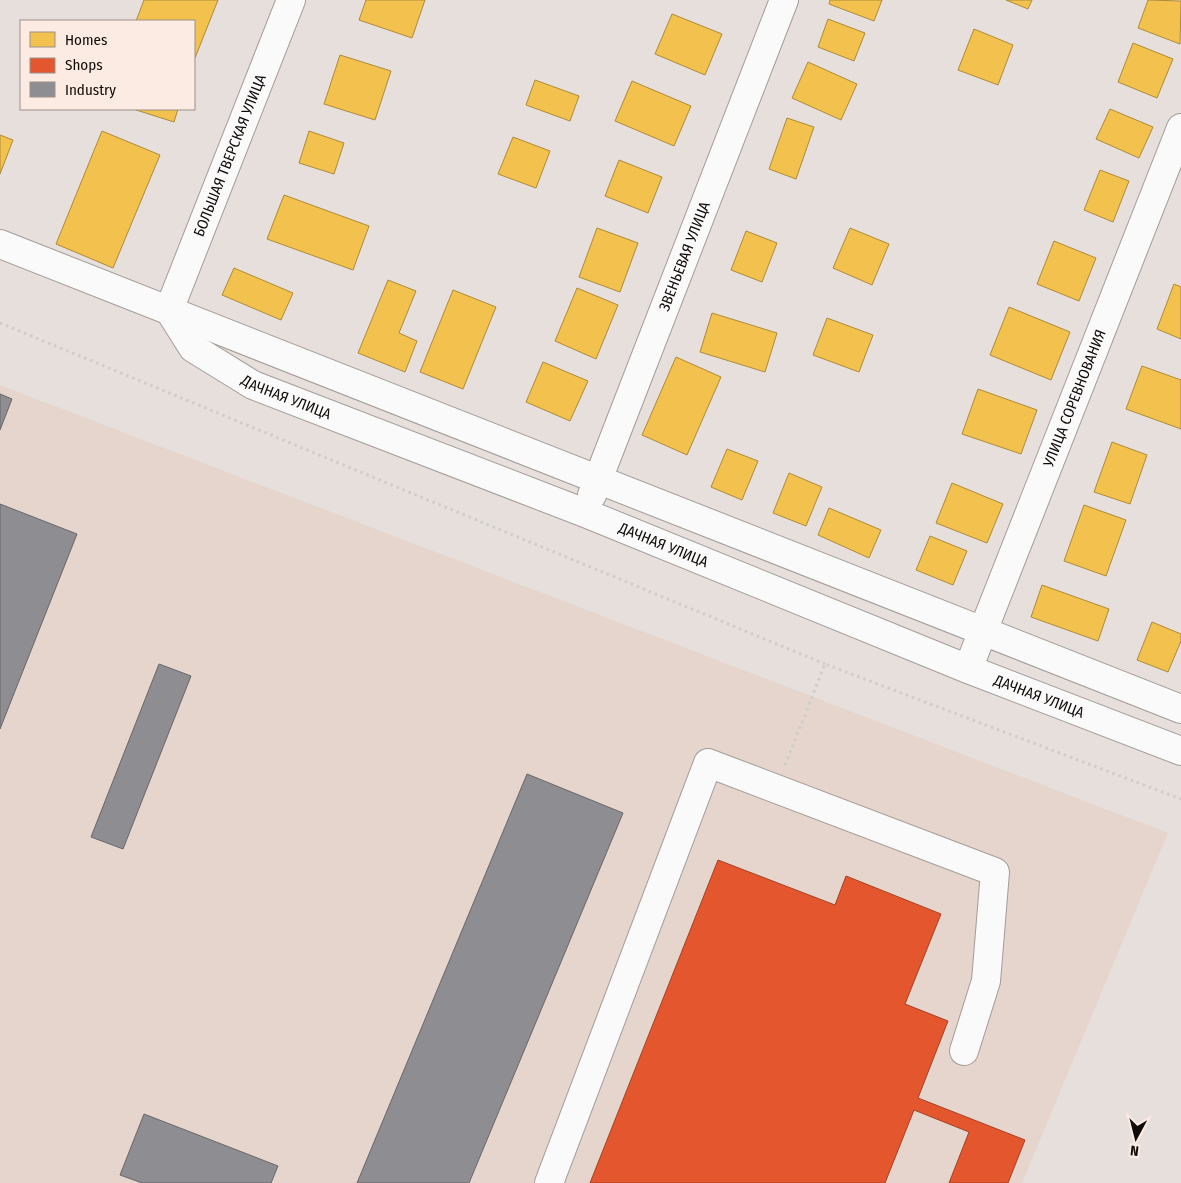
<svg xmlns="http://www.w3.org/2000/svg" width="1181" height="1183" viewBox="0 0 1181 1183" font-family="'Fira Sans Condensed',sans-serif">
<rect width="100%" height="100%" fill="#e7dfdb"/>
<path fill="#e5d5cc" d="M0,385l1168,448 -146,350h-1022z"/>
<g fill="#f2c14e" stroke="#ae8a39">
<path d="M144,0h74l-23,58h-1v-37h-58z"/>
<path d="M366,0h59l-13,38 -53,-18z"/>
<path d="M830,0h52l-8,21 -45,-17z"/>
<path d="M1006,0h26l-4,9z"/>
<path d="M1148,0l33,1 -1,43 -42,-16z"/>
<path d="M672,14l50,20 -17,41 -50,-21z"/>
<path d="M828,19l37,14 -11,28 -36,-14z"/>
<path d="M974,29l39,16 -15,40 -40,-15z"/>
<path d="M1133,43l40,16 -16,39 -39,-16z"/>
<path d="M340,55l51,16 -16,49 -51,-16z"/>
<path d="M808,62l49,22 -16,36 -49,-22z"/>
<path d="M535,80l44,16 -9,25 -44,-16z"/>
<path d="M632,81l59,25 -17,40 -59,-25z"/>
<path d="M133,109h45l-4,13z"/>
<path d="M1110,109l43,18 -14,31 -43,-19z"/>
<path d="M787,118l27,9 -18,52 -27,-10z"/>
<path d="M102,131l58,24 -47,113 -57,-24z"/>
<path d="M309,131l35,12 -10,31 -35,-11z"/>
<path d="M0,135l13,5 -13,34z"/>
<path d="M513,137l37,14 -14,37 -38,-14z"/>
<path d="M619,160l43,17 -14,36 -43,-17z"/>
<path d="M1100,170l29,11 -16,41 -29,-12z"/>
<path d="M284,195l85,31 -16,44 -86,-31z"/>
<path d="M597,228l41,15 -18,49 -41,-15z"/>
<path d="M850,228l39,16 -17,41 -39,-17z"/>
<path d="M746,231l31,12 -15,39 -31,-12z"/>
<path d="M1054,241l42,17 -17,43 -42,-17z"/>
<path d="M234,268l59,25 -12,27 -59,-25z"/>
<path d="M388,280l28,11 -17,42 18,8 -12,31 -47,-19z"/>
<path d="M1174,284l7,3v52l-24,-10z"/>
<path d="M577,288l41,17 -22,54 -41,-18z"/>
<path d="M453,290l43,17 -33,82 -43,-17z"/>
<path d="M1009,307l61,25 -19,48 -61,-25z"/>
<path d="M712,313l65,20 -12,39 -65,-20z"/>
<path d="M827,318l46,17 -14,37 -46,-17z"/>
<path d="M676,357l45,20 -34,78 -45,-20z"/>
<path d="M543,362l45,19 -18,40 -44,-19z"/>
<path d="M1142,366l39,14v49l-55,-20z"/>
<path d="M978,389l59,21 -16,44 -59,-20z"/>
<path d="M1112,442l35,13 -17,49 -36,-12z"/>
<path d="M727,449l31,12 -16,39 -31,-13z"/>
<path d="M789,473l33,14 -16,39 -33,-13z"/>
<path d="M952,483l51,21 -16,39 -51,-20z"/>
<path d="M1084,505l42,15 -20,56 -42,-15z"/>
<path d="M829,508l52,22 -12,28 -51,-23z"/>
<path d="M930,536l37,15 -14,34 -37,-15z"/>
<path d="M1042,585l67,24 -11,32 -67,-24z"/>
<path d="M1152,622l29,12v7l-13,31 -31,-12z"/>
</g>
<path fill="#e4572e" stroke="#a44023" d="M718,860l117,45 11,-29 95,38 -36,90 43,17 -30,77 107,42 -17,43h-59l20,-51 -55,-22 -29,73h-295z"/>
<g fill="#8d8d92" stroke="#686669">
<path d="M0,394l12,5 -12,31z"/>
<path d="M0,504l77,30 -77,195z"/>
<path d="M159,664l32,12 -68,173 -32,-12z"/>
<path d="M527,774l96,39 -154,370h-112z"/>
<path d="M144,1114l134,52 -7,17h-129l-22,-8z"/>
</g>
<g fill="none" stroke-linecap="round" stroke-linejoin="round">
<defs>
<g id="minor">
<path d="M0,244l1181,465"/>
<path id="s1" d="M169,310l24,38 60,37 332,128 383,156 213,82"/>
<path id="s2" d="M169,310l122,-310"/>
<path id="s3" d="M592,495l192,-495"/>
<path id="s4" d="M968,669l213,-541"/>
<path d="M549,1183l159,-420 287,109 -9,109 -22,70"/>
</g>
</defs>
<use href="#minor" stroke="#a29c98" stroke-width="30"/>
<g stroke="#cfcdcc" stroke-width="3" stroke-dasharray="2.5 4" stroke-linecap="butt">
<path d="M0,323l825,341"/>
<path d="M785,765l40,-101 356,135"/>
</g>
<use href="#minor" stroke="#fbfafa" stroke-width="28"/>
</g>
<g text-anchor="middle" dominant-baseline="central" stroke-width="5" stroke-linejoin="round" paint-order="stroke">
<g font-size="15" fill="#100b08" stroke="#fbebe3">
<text stroke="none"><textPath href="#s2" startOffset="166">БОЛЬШАЯ ТВЕРСКАЯ УЛИЦА</textPath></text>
<text stroke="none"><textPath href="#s3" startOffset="256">ЗВЕНЬЕВАЯ УЛИЦА</textPath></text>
<text stroke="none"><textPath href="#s1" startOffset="151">ДАЧНАЯ УЛИЦА</textPath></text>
<text stroke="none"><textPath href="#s4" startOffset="291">УЛИЦА СОРЕВНОВАНИЯ</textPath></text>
<text stroke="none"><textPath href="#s1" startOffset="556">ДАЧНАЯ УЛИЦА</textPath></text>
<text stroke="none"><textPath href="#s1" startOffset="961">ДАЧНАЯ УЛИЦА</textPath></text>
</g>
</g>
<rect x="20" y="20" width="175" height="90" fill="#fbebe3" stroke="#9d918b"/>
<rect x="30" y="32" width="25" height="15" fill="#f2c14e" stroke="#9d918b"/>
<text x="65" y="45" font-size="15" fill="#100b08">Homes</text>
<rect x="30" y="58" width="25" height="15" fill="#e4572e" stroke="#9d918b"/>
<text x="65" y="70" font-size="15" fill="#100b08">Shops</text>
<rect x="30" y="82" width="25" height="15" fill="#8d8d92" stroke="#9d918b"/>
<text x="65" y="95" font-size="15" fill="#100b08">Industry</text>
<g transform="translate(1136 1138) rotate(187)" stroke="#fbebe3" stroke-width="4" paint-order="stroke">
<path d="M0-4L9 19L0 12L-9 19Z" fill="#100b08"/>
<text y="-8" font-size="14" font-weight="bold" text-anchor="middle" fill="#100b08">N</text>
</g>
</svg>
